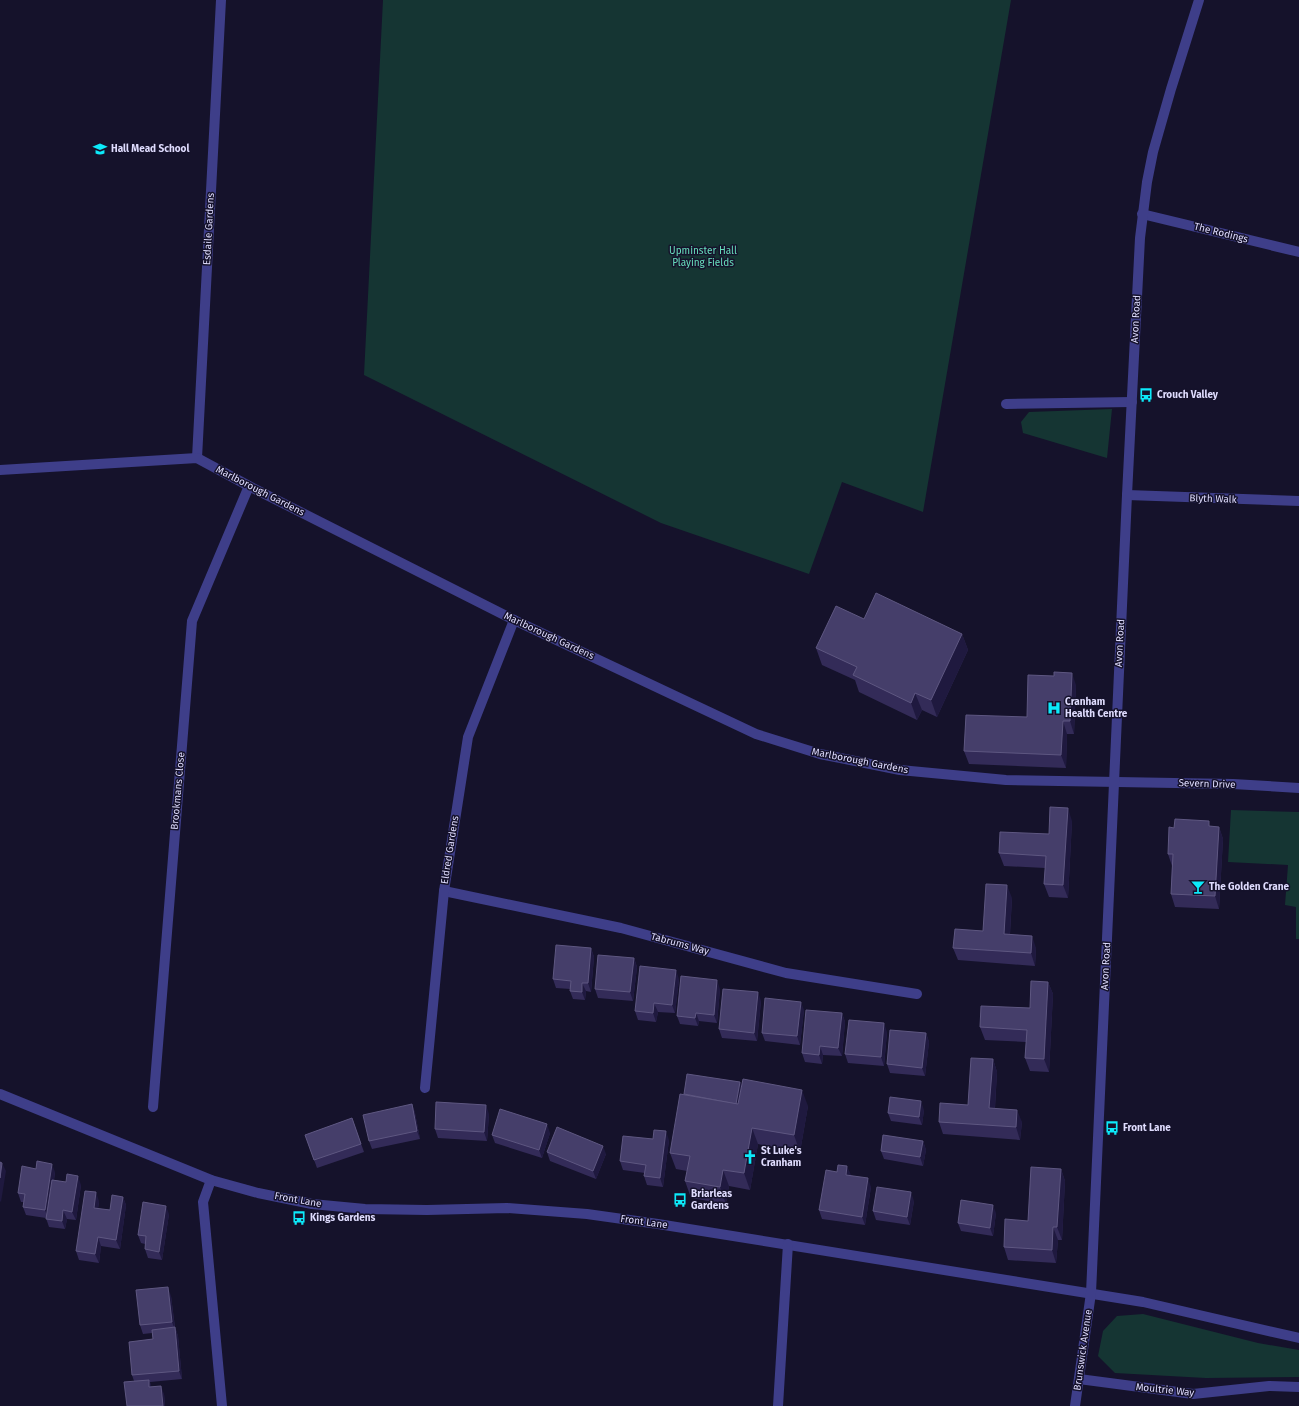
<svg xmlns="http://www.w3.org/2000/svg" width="1299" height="1406" viewBox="0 0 1299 1406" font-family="'Fira Sans',sans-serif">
<rect width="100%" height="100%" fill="#15122b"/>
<g fill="#153533">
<path d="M383,0h628l-88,512 -81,-30 -33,92 -148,-51 -297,-148z"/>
<path d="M1112,409l-5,49 -84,-25 -2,-11 8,-10z"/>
<path d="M1231,810l68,2v127h-3v-32l-11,-2 3,-40 -60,-3z"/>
<path d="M1143,1314l115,29 41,7v27l-93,1 -91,-5 -17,-17 5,-25 14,-15z"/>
</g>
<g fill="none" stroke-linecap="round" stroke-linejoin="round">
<g stroke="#3e3e89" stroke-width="10">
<path d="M1142,214l157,38"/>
<path d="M1006,404l126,-2"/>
<path d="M197,458l24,-458"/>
<path d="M0,470l197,-12 52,28 265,134 242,114 64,20 80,16 106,10 227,4 66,4"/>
<path d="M1127,495l172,6"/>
<path d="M444,891l177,37 165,45 131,21"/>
<path d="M425,1088l19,-197 24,-154 46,-117"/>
<path d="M0,1094l211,86 47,13 54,11 53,5 62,1 80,-2 80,6 71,10 485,78 156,36"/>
<path d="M153,1107l39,-486 57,-135"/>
<path d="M211,1180l-8,22 19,204"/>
<path d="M1079,1379l114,15 76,-8 30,1"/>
<path d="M778,1406l10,-162"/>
<path d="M1075,1406l16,-113 36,-798 13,-257 7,-56 6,-30 18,-63 28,-89"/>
</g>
</g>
<g fill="#332b58">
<path d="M864,619l98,15 6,16 -31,67 -15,-7 -5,10 -58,-28 -4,-12 -33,-15 -6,-17z"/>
<path d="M1076,685l-2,49h-7l-1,34 -97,-4 -5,-13 63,-34z"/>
<path d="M1072,821l-4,77 -19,-1 -5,-13 1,-16 -41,-2 -5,-13 50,-19z"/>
<path d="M1211,826l8,1 4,12 -4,70 -44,-2 -4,-13 1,-28 -4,-12z"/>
<path d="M1012,898l-2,36 26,14 -1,18 -77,-6 -5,-12 30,-17z"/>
<path d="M591,948l3,9 -3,35 -5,-1 -1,9 -12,-1 -3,-8v-2l-14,-1 -3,-9z"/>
<path d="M634,958l3,9 -4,34 -35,-3 -3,-9z"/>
<path d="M679,979l-4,34 -17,-1 -2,10 -18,-2 -3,-9z"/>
<path d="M1048,982l5,12 -4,78 -19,-1 -5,-13 1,-16 -41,-2 -5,-13 50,-19z"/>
<path d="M720,989l-3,34 -18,-2 -1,5 -18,-2 -3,-8z"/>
<path d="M761,1001l-4,40 -35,-3 -3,-9z"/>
<path d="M804,1010l-4,35 -35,-4 -3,-8z"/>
<path d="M842,1013l3,9 -3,34 -19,-1 -1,9 -17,-2 -3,-9z"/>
<path d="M887,1032l-3,34 -36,-3 -3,-9z"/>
<path d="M926,1033l3,9 -4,34 -35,-3 -3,-9z"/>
<path d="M993,1059l4,13 -2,36 27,14 -2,18 -77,-6 -4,-12 29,-17z"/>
<path d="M740,1082l1,4 67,20 -8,46 -42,-8 -8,46 -21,-4 -3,18 -35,-6 -6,-17 2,-10 -11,-2 -6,-16 14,-59z"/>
<path d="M412,1104l3,9 5,26 -48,10 -3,-8z"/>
<path d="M924,1110l-2,15 -31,-4 -3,-8z"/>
<path d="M489,1114l-2,27 -49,-3 -3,-9z"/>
<path d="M352,1118l12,34 -47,16 -12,-33z"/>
<path d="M550,1133l-8,25 -47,-15 -3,-8z"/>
<path d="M653,1139l16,1 -6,47 -16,-2 -3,-9 1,-3 -22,-3 -3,-9z"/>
<path d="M923,1141l3,9 -3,16 -39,-7 -3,-8z"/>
<path d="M547,1152l59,2 -10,25 -46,-18z"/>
<path d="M1061,1169l4,12 -3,59h-4l-2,23 -48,-3 -4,-13 24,-26z"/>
<path d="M55,1172l-1,8 27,5 -5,35 -9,-1 -2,10 -16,-2 -3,-9 -20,-3 -3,-8 1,-5h-3l-3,-9z"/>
<path d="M851,1175l-1,1 21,11 -6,38 -43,-6 -3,-9z"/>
<path d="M123,1197l3,8 -6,44 -19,-3 -2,17 -20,-3 -3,-9 23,-50 -1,8 12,1z"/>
<path d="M914,1201l-4,24 -34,-5 -3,-9z"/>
<path d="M996,1213l-3,23 -32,-5 -3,-8z"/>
<path d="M169,1214l-7,46 -14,-2 -3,-9v-5l-4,-1 -3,-8z"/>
<path d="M171,1296l4,31 3,9 4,43 -32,3 1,5 13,7 1,12h-38l7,-25 -2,-6 21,-36 -1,-6 -9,1 -3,-9z"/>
</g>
<g fill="#1f193f">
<path d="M962,634l6,16 -31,67 -6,-17z"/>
<path d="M1072,673l4,12 -2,49 -4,-13z"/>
<path d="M915,693l7,17 -5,10 -6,-17z"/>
<path d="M1063,721l4,13 -1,34 -5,-13z"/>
<path d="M1068,808l4,13 -4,77 -5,-13z"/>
<path d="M1219,827l4,12 -4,70 -4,-13z"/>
<path d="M1007,885l5,13 -3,48 -5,-12z"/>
<path d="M1032,936l4,12 -1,18 -4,-13z"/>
<path d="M591,948l3,9 -3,35 -3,-9z"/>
<path d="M634,958l3,9 -4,34 -3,-9z"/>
<path d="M676,970l3,9 -4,34 -3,-8z"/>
<path d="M717,980l3,9 -3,34 -3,-8z"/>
<path d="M1048,982l5,12 -4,78 -5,-13z"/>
<path d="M582,983l4,8 -1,9 -3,-8z"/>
<path d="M758,992l3,9 -4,40 -3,-8z"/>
<path d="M801,1002l3,8 -4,35 -3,-9z"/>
<path d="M654,1003l4,9 -2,10 -3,-9z"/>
<path d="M696,1013l3,8 -1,5 -3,-8z"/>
<path d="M842,1013l3,9 -3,34 -4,-8z"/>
<path d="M884,1023l3,9 -3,34 -3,-9z"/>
<path d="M926,1033l3,9 -4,34 -3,-8z"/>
<path d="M820,1046l3,9 -1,9 -3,-9z"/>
<path d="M993,1059l4,13 -3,48 -5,-12z"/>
<path d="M740,1082l3,9 -3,21 -4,-8z"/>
<path d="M802,1090l6,16 -8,46 -6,-17z"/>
<path d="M921,1101l3,9 -2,15 -3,-8z"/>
<path d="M412,1104l3,9 5,26 -3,-8z"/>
<path d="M486,1105l3,9 -2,27 -3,-9z"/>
<path d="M1017,1110l5,12 -2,18 -4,-13z"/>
<path d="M547,1124l3,9 -8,25 -3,-8z"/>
<path d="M752,1128l6,16 -8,46 -6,-17z"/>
<path d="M666,1131l3,9 -6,47 -3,-9z"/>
<path d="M923,1141l3,9 -3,16 -3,-9z"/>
<path d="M603,1146l3,8 -10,25 -3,-8z"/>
<path d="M2,1163l4,8 -5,31 -1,-1v-23z"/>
<path d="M52,1164l3,8 -7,47 -3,-9z"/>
<path d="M847,1166l4,9 -2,9 -3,-9z"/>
<path d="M1061,1169l4,12 -3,59 -5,-13z"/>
<path d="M723,1170l6,16 -3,18 -6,-17z"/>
<path d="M78,1176l3,9 -5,35 -4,-8z"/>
<path d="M868,1178l3,9 -6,38 -3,-8z"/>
<path d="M96,1192l3,9 -2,15 -3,-8z"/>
<path d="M911,1192l3,9 -4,24 -3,-8z"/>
<path d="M123,1197l3,8 -6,44 -4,-9z"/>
<path d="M993,1205l3,8 -3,23 -3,-8z"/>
<path d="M166,1206l3,8 -7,46 -3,-8z"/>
<path d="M63,1210l4,9 -2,10 -3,-8z"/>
<path d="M1053,1227l5,13 -2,23 -4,-13z"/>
<path d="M98,1237l3,9 -2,17 -4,-9z"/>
<path d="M168,1287l3,9 4,34 -3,-8z"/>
<path d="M175,1327l3,9 4,43 -3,-8z"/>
<path d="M149,1380l3,8 -3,-1z"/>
<path d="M161,1386l3,8 1,12h-2z"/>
</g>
<g fill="#453e6a" stroke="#5e5781">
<path d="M876,593l86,41 -31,66 -16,-7 -4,10 -58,-28 4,-8 -41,-19 20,-42 28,13z"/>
<path d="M1054,672l18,1 -2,48h-7l-2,34 -97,-4 2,-36 61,2 1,-42 26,1z"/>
<path d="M1050,807l18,1 -5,77 -19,-1 2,-28 -47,-3 1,-21 49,2z"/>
<path d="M1175,819l34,2v5l10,1 -4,69 -44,-2 2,-40h-5l1,-27 5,1z"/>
<path d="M986,884l21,1 -3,49 28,2 -1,17 -78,-5 2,-19 28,2z"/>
<path d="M556,945l35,3 -3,35h-6v9l-12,-1 1,-10 -18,-2z"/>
<path d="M598,955l36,3 -4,34 -35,-3z"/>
<path d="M640,966l36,4 -4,35 -18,-2 -1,10 -18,-2z"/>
<path d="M681,976l36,4 -3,35 -18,-2 -1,5 -18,-2z"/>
<path d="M1031,981l17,1 -4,77 -19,-1 2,-28 -47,-3 1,-21 49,2z"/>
<path d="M723,989l35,3 -4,41 -35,-4z"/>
<path d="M765,998l36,4 -4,34 -35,-3z"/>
<path d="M806,1010l36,3 -4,35 -18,-2 -1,9 -17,-2z"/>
<path d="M849,1020l35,3 -3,34 -36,-3z"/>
<path d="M890,1030l36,3 -4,35 -35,-4z"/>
<path d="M971,1058l22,1 -4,49 28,2 -1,17 -77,-5 1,-19 28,2z"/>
<path d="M687,1074l53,8 -4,22 -52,-10z"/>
<path d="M743,1079l59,11 -8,45 -42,-7 -8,45 -21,-3 -3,17 -35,-6 5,-25 -20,-3 10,-59 58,10z"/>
<path d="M890,1097l31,4 -2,16 -31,-4z"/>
<path d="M436,1102l50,3 -2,27 -49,-3z"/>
<path d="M412,1104l5,27 -48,10 -6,-26z"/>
<path d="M500,1109l47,15 -8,26 -47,-15z"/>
<path d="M352,1118l9,26 -47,16 -9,-25z"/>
<path d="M557,1127l46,19 -10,25 -46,-19z"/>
<path d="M654,1130l12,1 -6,47 -16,-2 2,-11 -26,-4 3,-25 30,3z"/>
<path d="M883,1135l40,6 -3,16 -39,-6z"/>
<path d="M37,1161l15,3 -7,46 -22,-3 2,-13 -7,-1 4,-27 14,3z"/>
<path d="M0,1162l2,1 -2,15z"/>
<path d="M838,1165l9,1 -1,9 22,3 -6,39 -43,-7 7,-40 11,2z"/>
<path d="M1031,1167l30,2 -4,58h-4l-1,23 -48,-3 1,-28 23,2z"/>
<path d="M67,1174l11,2 -6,36 -9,-2 -1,11 -16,-2 6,-39 14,2z"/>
<path d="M877,1187l34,5 -4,25 -34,-6z"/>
<path d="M85,1191l11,1 -2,16 16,2 2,-15 11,2 -7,43 -18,-3 -3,17 -19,-3z"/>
<path d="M961,1200l32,5 -3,23 -32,-5z"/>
<path d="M143,1202l23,4 -7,46 -14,-3 1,-13 -8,-1z"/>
<path d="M168,1287l4,35 -32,3 -4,-35z"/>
<path d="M175,1327l4,44 -47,4 -3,-33 24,-3 -1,-9z"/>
<path d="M149,1380v7l12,-1 2,20h-36l-3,-24z"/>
</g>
<defs>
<symbol id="school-bare" viewBox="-9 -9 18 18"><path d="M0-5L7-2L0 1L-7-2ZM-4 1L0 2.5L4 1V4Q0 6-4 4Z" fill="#0ceafa" stroke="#15122b" stroke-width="2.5" paint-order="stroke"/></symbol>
<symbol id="bus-bare" viewBox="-9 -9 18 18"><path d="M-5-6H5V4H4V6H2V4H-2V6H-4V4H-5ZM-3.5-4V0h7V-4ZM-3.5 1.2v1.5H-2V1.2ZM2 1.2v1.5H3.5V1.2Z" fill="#0ceafa" stroke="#15122b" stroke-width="2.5" paint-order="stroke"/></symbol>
<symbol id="hospital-bare" viewBox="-9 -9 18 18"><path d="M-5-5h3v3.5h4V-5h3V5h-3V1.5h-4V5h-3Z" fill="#0ceafa" stroke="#15122b" stroke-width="2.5" paint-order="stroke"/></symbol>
<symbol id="bar-bare" viewBox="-9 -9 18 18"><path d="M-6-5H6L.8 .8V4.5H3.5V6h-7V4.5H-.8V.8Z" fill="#0ceafa" stroke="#15122b" stroke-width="2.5" paint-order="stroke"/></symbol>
<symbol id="church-bare" viewBox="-9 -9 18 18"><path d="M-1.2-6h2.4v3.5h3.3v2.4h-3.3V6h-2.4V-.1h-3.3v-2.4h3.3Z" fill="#0ceafa" stroke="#15122b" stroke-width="2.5" paint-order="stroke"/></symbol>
</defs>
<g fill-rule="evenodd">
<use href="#school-bare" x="90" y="139" width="20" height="20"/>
<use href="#bus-bare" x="1136" y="385" width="20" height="20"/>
<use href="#hospital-bare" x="1044" y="698" width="20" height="20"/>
<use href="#bar-bare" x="1188" y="877" width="20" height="20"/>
<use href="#bus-bare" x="1102" y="1118" width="20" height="20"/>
<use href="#church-bare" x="740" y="1147" width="20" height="20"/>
<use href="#bus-bare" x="670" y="1190" width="20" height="20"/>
<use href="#bus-bare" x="289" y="1208" width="20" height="20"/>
</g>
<g text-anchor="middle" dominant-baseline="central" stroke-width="3" stroke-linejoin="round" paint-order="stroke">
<g font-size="10" font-weight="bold" fill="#dfdcfe" stroke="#15122b" text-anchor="start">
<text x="111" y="149">Hall Mead School</text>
<text x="1157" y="395">Crouch Valley</text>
<text x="1065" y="702">Cranham<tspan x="1065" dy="12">Health Centre</tspan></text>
<text x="1209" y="887">The Golden Crane</text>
<text x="1123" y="1128">Front Lane</text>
<text x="761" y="1151">St Luke's<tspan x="761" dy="12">Cranham</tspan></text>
<text x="691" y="1194">Briarleas<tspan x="691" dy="12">Gardens</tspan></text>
<text x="310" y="1218">Kings Gardens</text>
</g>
<g font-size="10" fill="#dfdcfe" stroke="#15122b">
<text transform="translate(209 229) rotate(-87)">Esdaile Gardens</text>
<text transform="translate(1221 233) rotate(14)">The Rodings</text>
<text transform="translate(1136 319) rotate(-87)">Avon Road</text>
<text transform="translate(260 491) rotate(27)">Marlborough Gardens</text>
<text transform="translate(1213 499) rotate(2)">Blyth Walk</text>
<text transform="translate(549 636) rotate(25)">Marlborough Gardens</text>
<text transform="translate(1120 643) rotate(-87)">Avon Road</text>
<text transform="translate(860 761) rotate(11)">Marlborough Gardens</text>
<text transform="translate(1207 784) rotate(2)">Severn Drive</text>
<text transform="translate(178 791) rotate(-85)">Brookmans Close</text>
<text transform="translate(450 850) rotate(-81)">Eldred Gardens</text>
<text transform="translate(680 944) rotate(15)">Tabrums Way</text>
<text transform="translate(1106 966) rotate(-87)">Avon Road</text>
<text transform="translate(298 1200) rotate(10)">Front Lane</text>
<text transform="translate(644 1222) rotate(8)">Front Lane</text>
<text transform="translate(1083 1350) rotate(-82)">Brunswick Avenue</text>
<text transform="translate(1165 1390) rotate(6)">Moultrie Way</text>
</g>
<g font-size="10" fill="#68dfbe" stroke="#15122b">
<text x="703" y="251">Upminster Hall<tspan x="703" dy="12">Playing Fields</tspan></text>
</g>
</g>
</svg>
